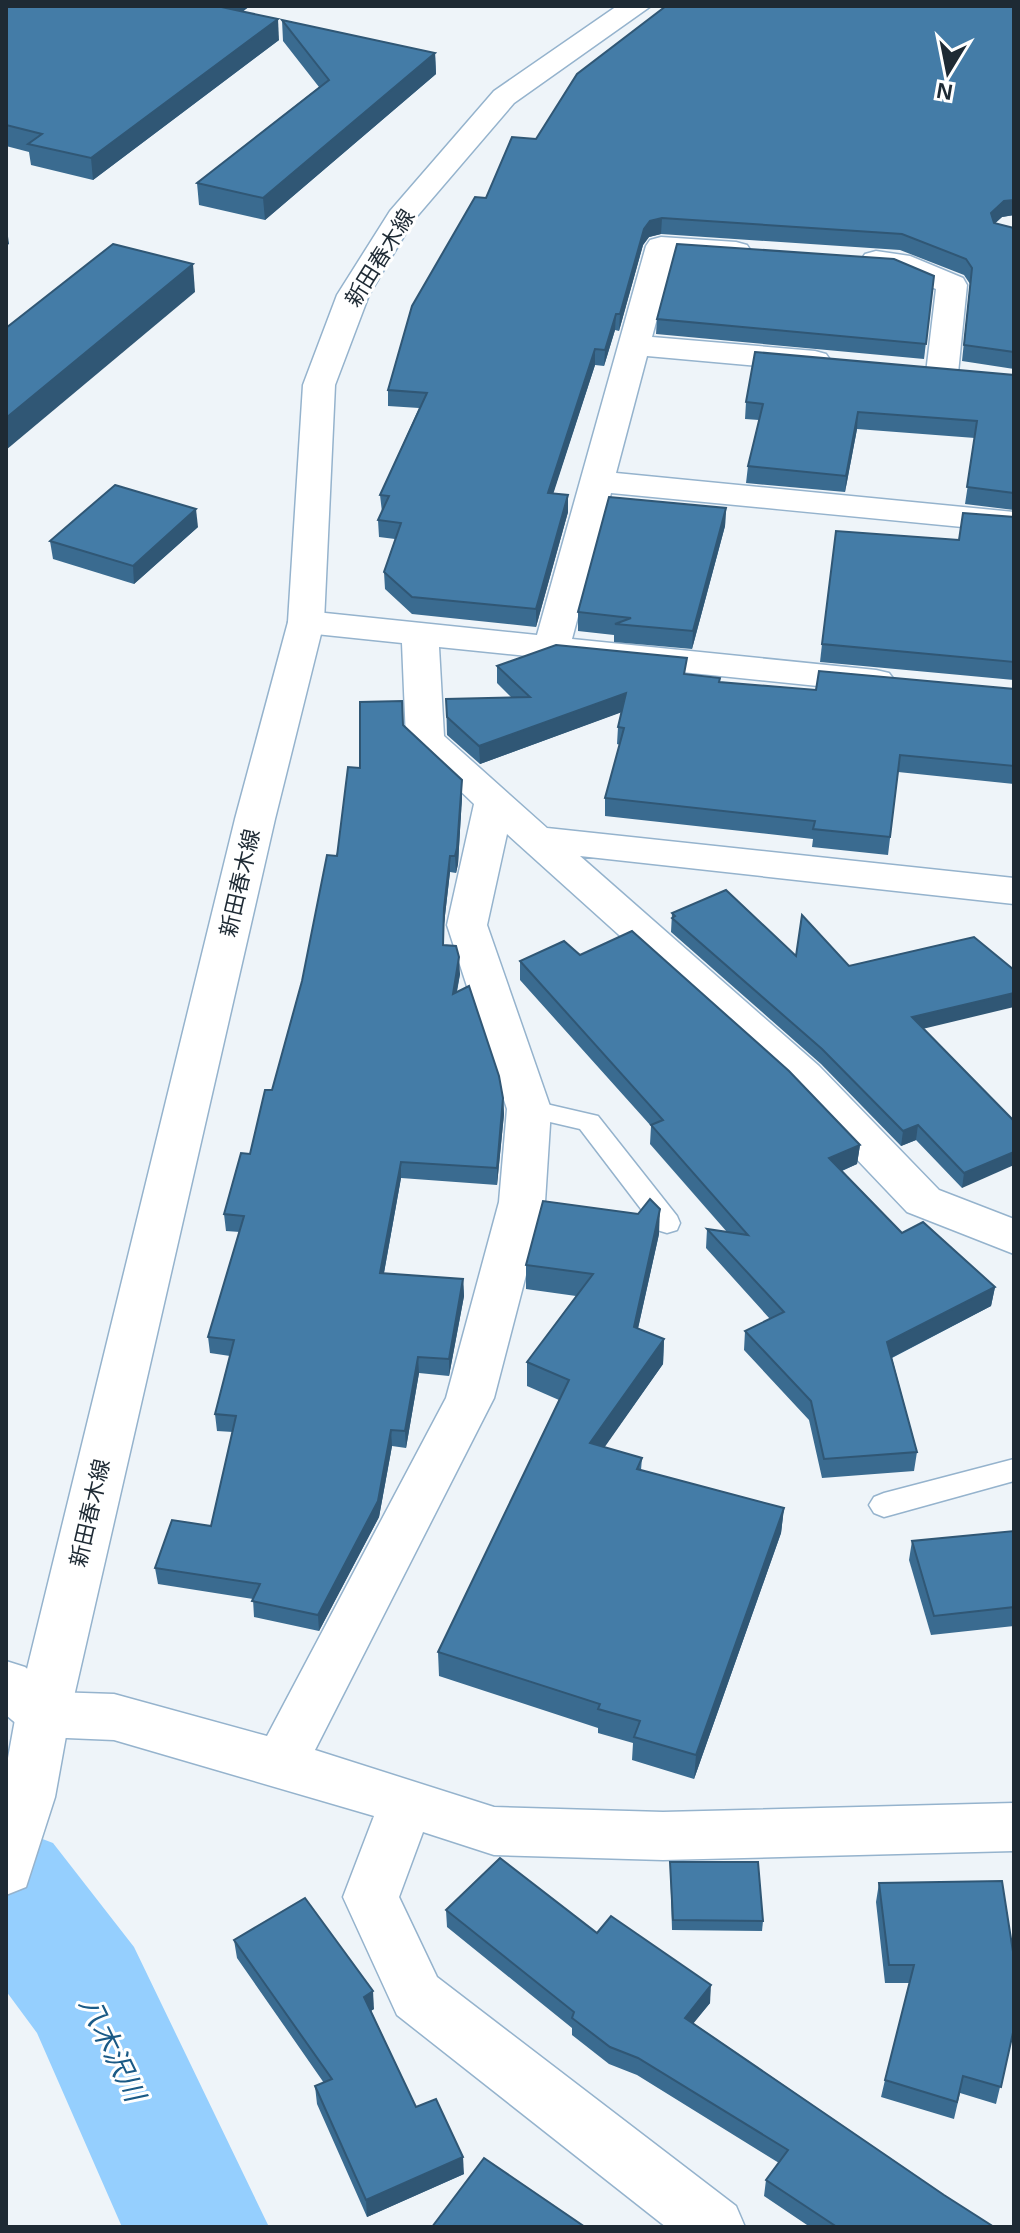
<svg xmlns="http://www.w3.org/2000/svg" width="1020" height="2233" viewBox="0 0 1020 2233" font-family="Arial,'Noto Sans JP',sans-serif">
<rect width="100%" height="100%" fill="#eef4f9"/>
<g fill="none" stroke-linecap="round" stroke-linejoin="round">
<path fill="#95cffe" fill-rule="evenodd" d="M6,1825l47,18 81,104 135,280h-147l-85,-194 -31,-42z"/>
<defs>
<g id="lane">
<path d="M529,1100l69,16 79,100 3,7 -3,7 -10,3 -10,-3 -77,-101 -60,-14 -4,-6 4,-6z"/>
<path d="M1014,1459v22l-130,36 -10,-4 -5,-8 5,-8 10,-4z"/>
</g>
<g id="street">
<path d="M661,237l75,5 11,3 4,6 -4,6 -11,3 -62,-4 -22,81 163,14 11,3 5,7 -5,7 -11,3 -168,-15 -31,117 398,39v20l-403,-39 -39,146 304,31 13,3 6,8 -6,8 -13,3 -437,-45 5,89 103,92 467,50v26l-434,-48 239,210 120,124 75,29v35l-107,-42 -118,-124 -282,-254 -20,91 64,184 -6,93 -51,196 -179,352 179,57 169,5 351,-9v48l-351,9 -169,-5 -71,-23 -24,65 38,80 299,229 9,21h-79l-269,-212 -54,-118 31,-81 -260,-76 -71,-3 -19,-7 -18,-15v-54l19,6 29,25 60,2 153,42 179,-338 53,-196 8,-93 -60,-184 27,-121 -68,-65 -4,-96 -96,-10 -13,-3 -5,-8 5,-8 13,-3 231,24 109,-389 4,-6z"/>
<path d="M876,251l34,5 53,22 4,7 -9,88 -5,7 -11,3 -11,-3 -5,-7 10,-84 -43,-18 -28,-5 -4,-6 4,-6z"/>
</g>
<path id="secondary" d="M617,6h34l-137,97 -101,118 -44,74 -34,90 -11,237 -49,197 -205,895 -15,83 -29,90 -20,8v-126l10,-55 219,-895 53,-197 15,-237 34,-90 53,-84 104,-120z"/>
</defs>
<use href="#lane" stroke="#95b3cd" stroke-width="3"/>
<use href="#street" stroke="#95b3cd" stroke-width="3"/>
<use href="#secondary" stroke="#95b3cd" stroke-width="3"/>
<use href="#lane" fill="#fff" fill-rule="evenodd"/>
<use href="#street" fill="#fff" fill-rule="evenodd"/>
<use href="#secondary" fill="#fff" fill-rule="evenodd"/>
</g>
<g fill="#3a6b90">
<path d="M6,6h244l-7,5 36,29 -186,140 -62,-15 -2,-13 -23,-6z"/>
<path d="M1014,6v209l-12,2 -7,6 19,5v141l-52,-8 8,-77 -6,-9 -64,-25 -239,-16 -12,3 -6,8 -24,86 -4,-1 -11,36 -9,-1 -42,128 15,2v17l-32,115 -124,-13 -27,-25 -1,-17 11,-33 -16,-2 -1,-17 4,-8 -2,-17 39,-87 -31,-2v-16l98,-192 50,-59z"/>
<path d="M282,20l153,33 1,21 -171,146 -66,-15 -2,-22 122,-96 -36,-46z"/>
<path d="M934,276l-10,83 -268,-25 1,-15z"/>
<path d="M1014,375v135l-49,-6 10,-66 -118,-9 -12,63 -99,-9 2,-17 11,-46 -14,-1 1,-17z"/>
<path d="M726,508l-1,18 -33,123 -78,-7v-7l-36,-4v-19z"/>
<path d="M1014,517v163l-194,-18 2,-18 137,-104z"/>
<path d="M198,527l-64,57 -81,-25 -3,-18z"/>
<path d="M497,666l189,9 34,7 96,8 198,-1v95l-116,-12 -10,83 -76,-8 1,-8 -208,-23v-18l15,-53 -3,-1 1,-17 3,-15 -141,52 -33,-29 -1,-36 66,-1 -15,-15z"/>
<path d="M403,725l59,72 -4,67 -2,9 -6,-1 -6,52v21l16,29 -3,18 46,106 1,16 -7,71 -96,-7 -17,95 79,6 1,17 -15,80 -30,-3 -13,75 -14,-2 -13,71 -60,114 -65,-14 -1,-18 -95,-15 -3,-16 56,-42 22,-94 -16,-1 -2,-17 15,-58 -20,-3 -2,-16 32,-105 -14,-1 -2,-17 26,-60 22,-64 88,-322z"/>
<path d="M672,913l124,43 53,10 74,63 91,92 -52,67 -46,-48 -15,6 -80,-82 -150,-132z"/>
<path d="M580,955l280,190 -3,19 -15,7 60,62 93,54 -4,19 -99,52 25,94 -3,19 -92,7 -13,-58 -65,-70 1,-19 25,-12 -64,-71 1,-19 20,3 -77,-88 1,-18 -131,-146v-19z"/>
<path d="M659,1234l-21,94 26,11 -1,25 -59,83 38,11 -1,12 143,38 -3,25 -87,246 -62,-19 1,-17 -35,-10v-5l-159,-52 -1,-24 121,-252 -32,-14v-24l49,-66 -50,-7v-24z"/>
<path d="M1014,1531v95l-83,9 -22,-75 3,-19z"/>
<path d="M670,1862l93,59 -1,10 -90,-1z"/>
<path d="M879,1883l135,145 -18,76 -36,-11 -6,26 -73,-22 4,-17 25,-97h-25l-9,-81z"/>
<path d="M446,1910l151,23 113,70 -17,20 251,172 50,32h-184l-46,-31 2,-16 13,-17 -142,-88 -28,-11 -37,-29v-7l-125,-101z"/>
<path d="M234,1940l140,69 -3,2 45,96 48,67 -97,43 -50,-113 -2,-18 9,-3 -87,-125z"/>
</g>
<g fill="#305775">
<path d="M222,6h28l-28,21z"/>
<path d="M278,19l1,21 -186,140 -2,-22z"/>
<path d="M435,53l1,21 -171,146 -2,-22z"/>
<path d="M1014,200v15l-12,2 -13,12 2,-16 13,-12z"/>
<path d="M662,218l-1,16 -12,3 -6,8 -24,86 1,-17 24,-85 6,-8z"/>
<path d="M6,222l3,22 -3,2z"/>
<path d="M193,264l2,28 -189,158v-32z"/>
<path d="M616,314l-1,16 -11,36 1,-16z"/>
<path d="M595,349v16l-47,145v-17z"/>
<path d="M858,412l-1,17 -12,63 1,-16z"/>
<path d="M568,495v17l-32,115v-18z"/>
<path d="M726,508l-1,18 -33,123 1,-18z"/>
<path d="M196,509l2,18 -64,57 -1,-18z"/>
<path d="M626,693l-1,18 -145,53 -1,-18z"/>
<path d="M462,780v17l-4,67 -2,9 -1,-17z"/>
<path d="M450,856v16l-6,52 -1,38 1,-54z"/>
<path d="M459,957l1,17 -7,36v-16z"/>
<path d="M1014,993v14l-104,25 2,-15z"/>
<path d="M503,1098l1,16 -7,71v-17z"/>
<path d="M918,1125l-2,15 -15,6 2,-15z"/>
<path d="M860,1145l-3,19 -30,13 2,-19z"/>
<path d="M1014,1152v13l-52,23 2,-15z"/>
<path d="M401,1162v16l-20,111 -1,-16z"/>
<path d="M660,1209l-1,25 -26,117 1,-24z"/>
<path d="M463,1279l1,17 -15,80v-17z"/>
<path d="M995,1287l-4,19 -106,55 2,-19z"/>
<path d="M664,1339l-1,25 -73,104v-25z"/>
<path d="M418,1357l1,16 -13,75 -1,-17z"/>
<path d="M391,1430l1,16 -13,71 -60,114 -1,-16z"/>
<path d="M784,1508l-3,25 -87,246 2,-24z"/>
<path d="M711,1985l-1,18 -26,32 1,-17z"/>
<path d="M373,1991l1,18 -9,5 -1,-17z"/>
<path d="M463,2157l1,17 -97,43 -1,-17z"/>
</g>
<g fill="#447ca7" stroke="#305775" stroke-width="2">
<path d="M6,6h216l-1,1 57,12 -187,139 -63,-14 14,-10 -36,-9z"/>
<path d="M666,6h348v194l-10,1 -13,12 3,10 20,5v124l-50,-7 8,-77 -6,-9 -64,-25 -240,-16 -12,3 -6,8 -24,85h-4l-11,36 -10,-1 -47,144 20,2 -32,114 -124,-12 -28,-25 17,-49 -23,-3 11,-24 -9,-1 47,-102 -39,-3 24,-84 63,-109 11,1 26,-61 24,2 41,-65z"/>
<path d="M282,20l153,33 -172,145 -66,-15 132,-103z"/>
<path d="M113,244l80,20 -187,154v-90z"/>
<path d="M677,244l217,15 40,17 -8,68 -269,-25z"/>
<path d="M755,352l259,23v118l-47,-6 10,-66 -119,-9 -12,64 -98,-10 15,-62 -17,-2z"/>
<path d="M115,485l81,24 -63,57 -83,-25z"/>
<path d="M609,497l117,11 -33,123 -78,-7 16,-6 -53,-6z"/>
<path d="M963,513l51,4v145l-192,-18 14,-113 123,9z"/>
<path d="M556,645l131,13 -3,16 36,4 -1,4 97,8 3,-19 195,18v77l-114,-11 -10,82 -77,-8 2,-8 -210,-23 19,-70 -6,-1 8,-34 -147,53 -32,-29 -1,-18 84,-2 -33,-31z"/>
<path d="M402,701l1,24 59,55 -5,68 -2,8h-5l-6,52 -1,37 13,1 3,11 -6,37 16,-8 30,90 4,22 -6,70 -96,-6 -21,111 83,6 -14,80 -31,-2 -13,74 -14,-1 -13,71 -60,114 -66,-14 8,-17 -105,-16 17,-48 39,6 25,-110 -21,-2 19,-74 -26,-3 36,-121 -20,-2 17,-61 9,1 15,-64h7l30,-109 25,-126 10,1 11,-89 12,1v-66z"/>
<path d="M726,890l70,66 6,-41 47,51 125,-29 40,33v23l-102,24 102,104v31l-50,21 -46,-48 -15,6 -81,-82 -150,-131 3,-2 -3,-3z"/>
<path d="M632,931l157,140 71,74 -31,13 73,75 21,-11 72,65 -108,55 30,110 -93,7 -13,-58 -66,-70 39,-19 -77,-83 41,6 -97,-110 12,-5 -143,-159 44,-20 16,14z"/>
<path d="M650,1199l10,10 -26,118 30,12 -74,104 52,15 -5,11 147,39 -88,247 -62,-18 6,-16 -42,-12 2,-5 -162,-52 131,-272 -42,-18 66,-88 -67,-9 17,-64 95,13z"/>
<path d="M1014,1531v76l-80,9 -22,-75z"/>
<path d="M500,1858l97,75 14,-17 100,69 -26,33 259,177 50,32h-157l-71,-47 22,-30 -150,-92 -28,-11 -38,-29 2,-6 -128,-102z"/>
<path d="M670,1862h88l5,59 -90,-1z"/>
<path d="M1002,1881l12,77v70l-13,59 -38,-11 -6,26 -72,-22 29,-115h-25l-10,-82z"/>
<path d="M305,1898l68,93 -9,6 52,110 20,-8 27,58 -97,43 -51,-114 17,-7 -98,-139z"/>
<path d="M484,2158l101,69h-153z"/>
</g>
<g text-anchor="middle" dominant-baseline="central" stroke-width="6" stroke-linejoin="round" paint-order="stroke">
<g font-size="22" fill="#1e2a34" stroke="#fff">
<text transform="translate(380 258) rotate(-58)">新田春木線</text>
<text transform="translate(240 883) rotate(-77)">新田春木線</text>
<text transform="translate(90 1513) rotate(-77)">新田春木線</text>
</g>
<g font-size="28" font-style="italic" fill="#1a5a86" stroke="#fff">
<text transform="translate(112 2049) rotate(64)">八木沢川</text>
</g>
</g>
<rect width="1020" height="2233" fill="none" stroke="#1e2a34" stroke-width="16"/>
<g transform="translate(948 72) rotate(190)" stroke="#ffffff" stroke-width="6" paint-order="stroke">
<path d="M0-6L14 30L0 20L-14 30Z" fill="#1e2a34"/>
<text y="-12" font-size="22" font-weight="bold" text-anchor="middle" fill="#1e2a34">N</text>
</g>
</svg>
